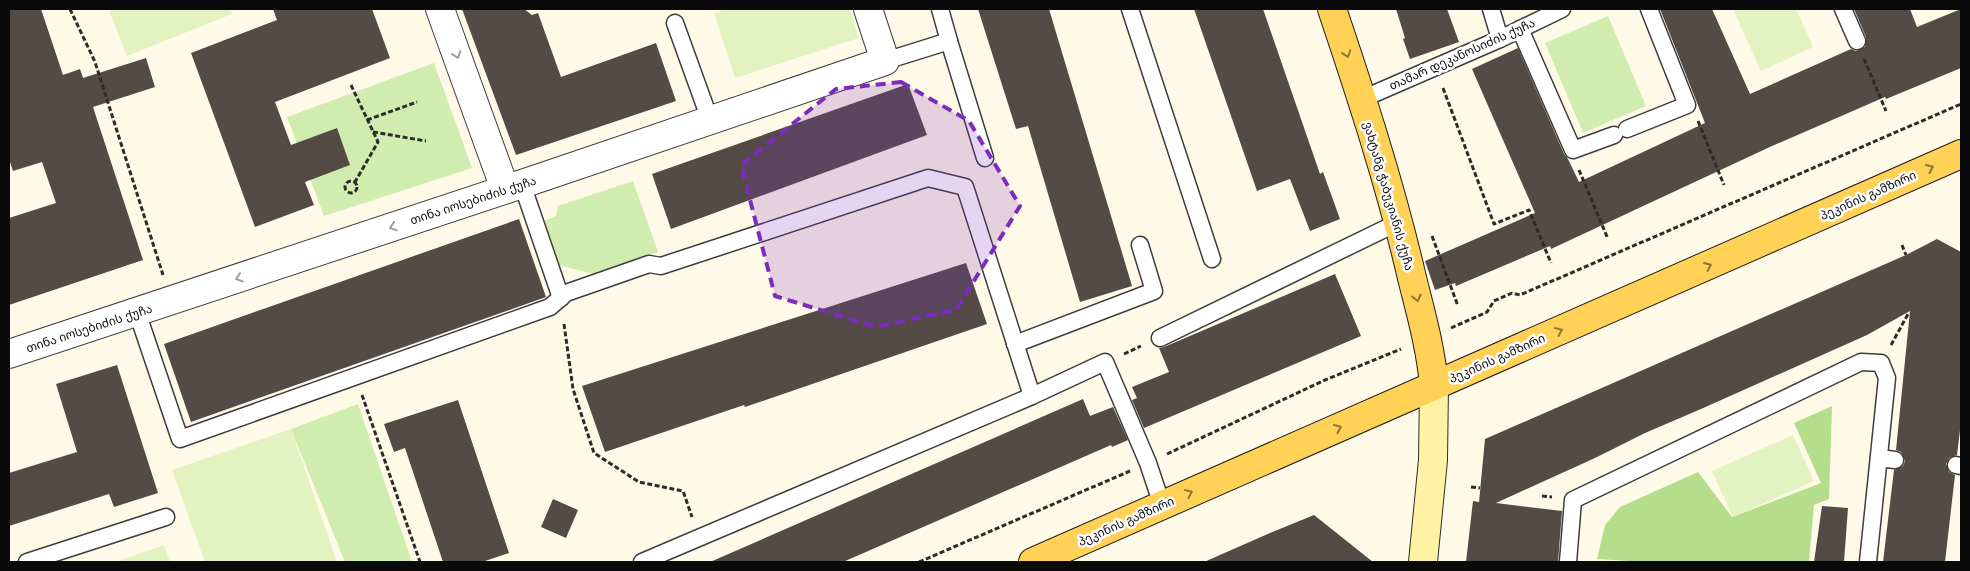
<svg xmlns="http://www.w3.org/2000/svg" width="1970" height="571" viewBox="0 0 1970 571" font-family="'Noto Serif','Noto Sans Georgian',serif">
<rect width="100%" height="100%" fill="#fffae7"/>
<g fill="#d0ecae">
<path d="M1608,16l38,90 -63,27 -38,-90z"/>
<path d="M434,63l38,105 -148,48 -37,-99z"/>
<path d="M633,181l25,71 -65,22 -34,-9 -15,-44 12,-5 2,-10z"/>
<path d="M358,404l54,158h-67l-54,-133z"/>
</g>
<path fill="#b4de8c" d="M1832,406l-3,93 -15,6 -5,57h-163l-49,-3 8,-34 15,-18 78,-35 34,45 89,-34 -27,-60z"/>
<g fill="#e3f2c1">
<path d="M114,9h116l2,5 -105,42 -18,-45z"/>
<path d="M726,9h124l9,29 -124,40 -21,-65z"/>
<path d="M1733,9h63l17,38 -52,24z"/>
<path d="M291,429l46,133h-132l-33,-92z"/>
<path d="M1793,435l21,46 -81,36 -21,-46z"/>
<path d="M164,545l6,17h-54z"/>
</g>
<g fill="#544b46">
<path d="M9,9h32l22,66 17,-6 3,9 63,-20 9,29 -62,20 50,153 -134,45v-87l47,-15 -14,-41 -29,9 -4,-12z"/>
<path d="M273,9h99l18,49 -115,44 16,43 46,-17 13,37 -45,17 9,23 -59,22 -64,-174 86,-33z"/>
<path d="M462,9h62l8,6 6,-2 23,64 95,-34 20,58 -160,54z"/>
<path d="M978,9h71l83,277 -52,16 -52,-176 -12,3z"/>
<path d="M1194,9h69l57,165 3,-2 17,47 -30,12 -20,-52 -33,12z"/>
<path d="M1396,9h51l12,33 -49,17 -7,-20 2,-1z"/>
<path d="M1660,9h52l38,85 101,-45 5,2 9,-4 1,-10 -12,-28h56l7,18 44,-18v59l-75,31 -1,-2 -113,49 -221,103 -1,-3 -94,40 -1,-3 -20,7 -10,-29 110,-48 -63,-144 46,-21 46,106 4,5 11,23 126,-59z"/>
<path d="M908,84l19,51 -256,94 -19,-55z"/>
<path d="M519,219l27,78 -355,125 -27,-78z"/>
<path d="M1937,239l24,13v170l-4,33 -8,3 -3,6 3,8 6,3 -10,87h-62l11,-92 9,-4 2,-5 -4,-9 -5,-2 14,-139 -43,24 -166,74 -56,24 -50,25 -99,45 66,8 -4,51h-92l7,-61 6,1 6,-63 421,-184z"/>
<path d="M966,263l21,61 -242,83 -1,-2 -139,47 -23,-66z"/>
<path d="M1335,274l26,62 -217,92 -12,-28 5,-2 -5,-11 37,-15 -10,-24 5,-1z"/>
<path d="M117,365l41,128 -44,14 -5,-13 -100,32v-53l68,-21 -21,-68z"/>
<path d="M1083,399l7,17 23,-9 15,33 -16,7 -1,-2 -268,117h-133z"/>
<path d="M458,400l51,153 -27,9h-39l-38,-114 -11,4 -10,-28z"/>
<path d="M553,499l25,11 -12,28 -25,-11z"/>
<path d="M1822,506l26,2 -4,54h-30z"/>
<path d="M1314,515l59,47h-169l66,-29z"/>
</g>
<g fill="none" stroke-linecap="round" stroke-linejoin="round">
<defs>
<g id="service">
<path d="M940,9l9,32"/>
<path d="M1130,9l82,250"/>
<path d="M1491,9l9,30"/>
<path d="M1843,9l14,32"/>
<path d="M675,23l35,97"/>
<path d="M1520,29l53,121 41,-15"/>
<path d="M885,61l64,-20 36,117"/>
<path d="M1362,99l138,-60 62,-30"/>
<path d="M1627,129l60,-24 -38,-96"/>
<path d="M522,184l39,114"/>
<path d="M137,312l43,127 370,-132 16,-14 83,-29 12,2 267,-88 37,9 67,209"/>
<path d="M1160,338l239,-116"/>
<path d="M1015,344l139,-53 -14,-46"/>
<path d="M1879,458l16,2"/>
<path d="M1956,465l5,1"/>
<path d="M27,562l139,-45"/>
<path d="M642,562l390,-166 73,-34 43,101 14,42"/>
<path d="M1568,562l5,-62 288,-138 20,1 6,15 -19,184"/>
</g>
<g id="minor">
<path d="M440,9l65,180"/>
<path d="M9,354l513,-170 363,-123 -17,-52"/>
</g>
<path id="secondary" d="M1423,562l10,-102 1,-74"/>
<g id="primary">
<path d="M1332,9c30,89 59,178 80,269 9,36 19,71 22,108"/>
<path d="M1033,562l928,-408"/>
</g>
</defs>
<use href="#service" stroke="#3d3d3d" stroke-width="19"/>
<use href="#minor" stroke="#3d3d3d" stroke-width="30"/>
<use href="#secondary" stroke="#2c2c2c" stroke-width="30"/>
<use href="#primary" stroke="#1b1b1b" stroke-width="30"/>
<g stroke="#2c2c2c" stroke-width="3" stroke-dasharray="5 2.5" stroke-linecap="butt">
<path d="M70,9l25,53 68,213"/>
<path d="M1864,59l22,52"/>
<path d="M351,85l27,57 -23,40"/>
<path d="M1443,88l51,136 35,-14 22,53"/>
<path d="M367,120l50,-18"/>
<path d="M1698,121l26,64"/>
<path d="M373,132l53,9"/>
<path d="M1579,170l29,69"/>
<circle cx="351" cy="187" r="6"/>
<path d="M1432,236l26,70"/>
<path d="M1902,245l4,10"/>
<path d="M564,324l9,65 21,64 45,29 44,9 9,26"/>
<path d="M1451,328l36,-16 7,-11 18,-8 8,2 441,-191"/>
<path d="M1891,345l17,-31"/>
<path d="M1124,354l17,-8"/>
<path d="M362,395l58,167"/>
<path d="M1167,454l158,-74 76,-31"/>
<path d="M1471,487l9,1"/>
<path d="M1542,496l10,1"/>
<path d="M919,562l211,-91"/>
</g>
<use href="#service" stroke="#fff" stroke-width="16"/>
<use href="#minor" stroke="#fff" stroke-width="28"/>
<use href="#secondary" stroke="#fff2a2" stroke-width="28"/>
<use href="#primary" stroke="#ffd157" stroke-width="28"/>
</g>
<defs><path id="oneway-chevron" d="M-2-3.5L2.5 0L-2 3.5" fill="none" stroke-width="1.6" stroke-linecap="round" stroke-linejoin="round" transform="scale(1.25)"/></defs>
<g stroke="#917734">
<use href="#oneway-chevron" transform="translate(1347 54) rotate(71)"/>
<use href="#oneway-chevron" transform="translate(1930 168) rotate(-24)"/>
<use href="#oneway-chevron" transform="translate(1708 266) rotate(-24)"/>
<use href="#oneway-chevron" transform="translate(1417 298) rotate(76)"/>
<use href="#oneway-chevron" transform="translate(1559 331) rotate(-24)"/>
<use href="#oneway-chevron" transform="translate(1338 428) rotate(-24)"/>
<use href="#oneway-chevron" transform="translate(1189 493) rotate(-24)"/>
</g>
<g stroke="#9d9d9d">
<use href="#oneway-chevron" transform="translate(457 55) rotate(70)"/>
<use href="#oneway-chevron" transform="translate(393 227) rotate(162)"/>
<use href="#oneway-chevron" transform="translate(239 278) rotate(162)"/>
</g>
<path fill="#7b2cbf" fill-opacity="0.2" stroke="#7b2cbf" stroke-width="4" stroke-dasharray="10 6" stroke-linejoin="round" d="M901,82l68,39 51,85 -64,104 -80,17 -101,-31 -34,-131 95,-76z"/>
<g text-anchor="middle" dominant-baseline="central" stroke-width="5" stroke-linejoin="round" paint-order="stroke">
<g font-size="12" fill="#0a0a0a" stroke="#fff">
<text transform="translate(1462 54) rotate(-24)">თამარ დეკანოსიძის ქუჩა</text>
<text transform="translate(1868 195) rotate(-24)">პეკინის გამზირი</text>
<text transform="translate(1389 196) rotate(74)">ვახტანგ ჭაბუკიანის ქუჩა</text>
<text transform="translate(473 200) rotate(-18)">თინა იოსებიძის ქუჩა</text>
<text transform="translate(89 328) rotate(-18)">თინა იოსებიძის ქუჩა</text>
<text transform="translate(1497 358) rotate(-24)">პეკინის გამზირი</text>
<text transform="translate(1126 521) rotate(-24)">პეკინის გამზირი</text>
</g>
</g>
<rect width="1970" height="571" fill="none" stroke="#0a0a0a" stroke-width="20"/>
</svg>
